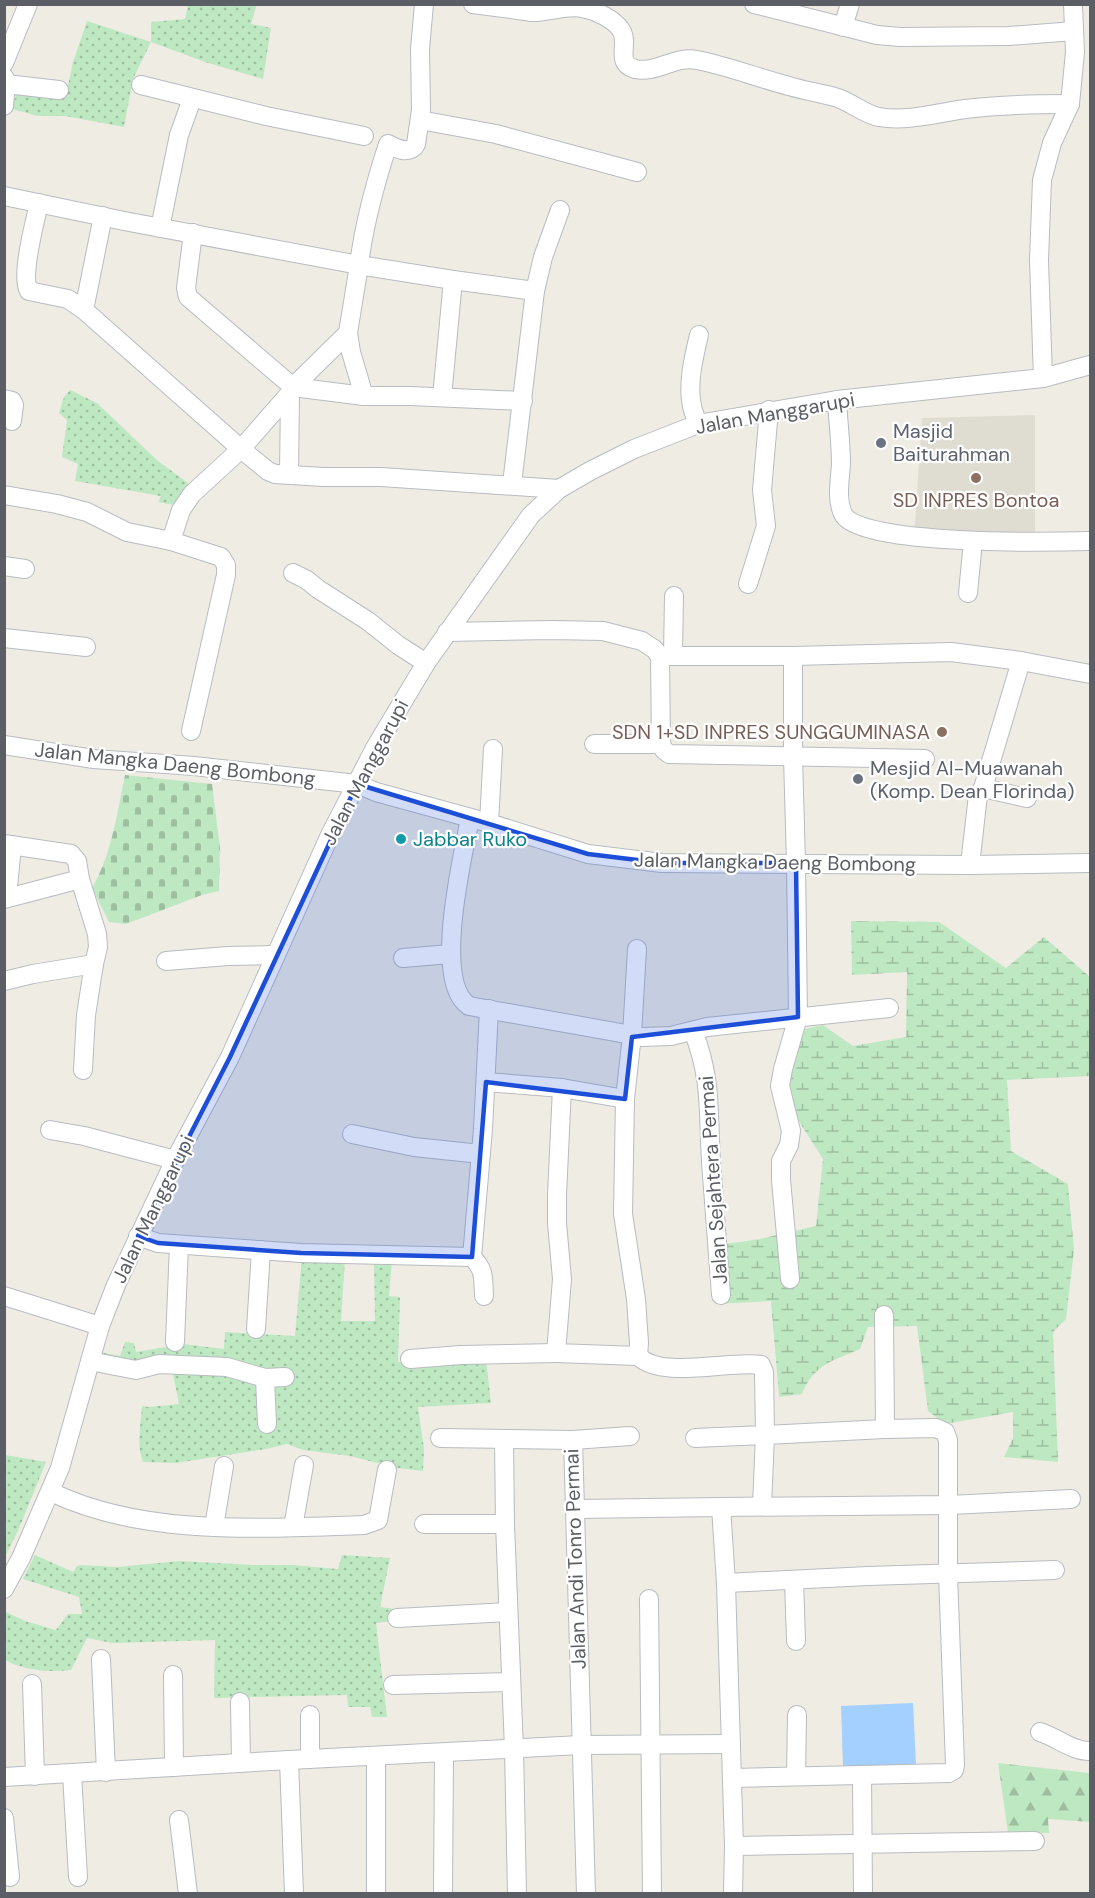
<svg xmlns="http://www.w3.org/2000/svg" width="1095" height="1898" viewBox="0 0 1095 1898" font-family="'DM Sans',sans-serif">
<defs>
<pattern id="grass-dots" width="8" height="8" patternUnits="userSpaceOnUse" patternTransform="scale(1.5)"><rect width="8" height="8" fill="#bee8c1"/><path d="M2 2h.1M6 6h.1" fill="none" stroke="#9dbfa0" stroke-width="1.8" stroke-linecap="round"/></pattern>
<pattern id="forest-firs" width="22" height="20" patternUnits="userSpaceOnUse" patternTransform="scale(1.5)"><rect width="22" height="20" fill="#bee8c1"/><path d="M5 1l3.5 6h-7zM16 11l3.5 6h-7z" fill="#9dbfa0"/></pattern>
<pattern id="wetland-marsh" width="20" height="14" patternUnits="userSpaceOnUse" patternTransform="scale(1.5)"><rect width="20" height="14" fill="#bee8c1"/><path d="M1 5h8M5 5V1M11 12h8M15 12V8" fill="none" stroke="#9dbfa0"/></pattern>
<pattern id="cemetery-stones" width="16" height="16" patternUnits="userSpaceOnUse" patternTransform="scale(1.5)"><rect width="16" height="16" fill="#bee8c1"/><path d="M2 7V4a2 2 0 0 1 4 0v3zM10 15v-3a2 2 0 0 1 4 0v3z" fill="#9dbfa0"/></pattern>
</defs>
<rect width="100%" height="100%" fill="#efede3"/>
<path fill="#dfdcd2" d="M1035,415v130l-121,-6 8,-121z"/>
<g fill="url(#grass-dots)">
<path d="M257,4l-6,20 20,4 -8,51 -58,-17 -54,-20 -18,37 -9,48 -59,-11h-27l-26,-7 7,-25 48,6 6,-28 14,-41 64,21v-20l34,-3 3,-14z"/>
<path d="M70,390l27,13 61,58 34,25 -12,20 -22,-4 3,-6 -86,-15 3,-17 -16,-7 5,-37 -8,-7 5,-16z"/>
<path d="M302,1257l43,2 -4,62h34l-1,-63 18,2 -3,36 11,1 -2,65 88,-2 5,43 -73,4 6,42 -1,22 -26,-3 -47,-12 -47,-6 -16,-6 -21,5 -90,14 -33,-1c-7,-16 -2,-39 -1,-56l6,1 31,-3 -7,-35 -75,1 3,-18 20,4 5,-14 9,1 2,9 48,-8 40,5 1,-17 70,4z"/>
<path d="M5,1455l41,7 -28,69 -13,26z"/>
<path d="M35,1555l38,17 4,-6 4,-1 36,2 62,-6 75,4h39l45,4 4,-14 48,3 -10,49 14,2v12l-18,2 11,94h-15l-2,-10h-22l-1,-12 -133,3 1,-58 -103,3 -25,-5 -16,32c-21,3 -48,0 -66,-10l-1,-49 21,10 31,9 12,-16h14l-3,-17 -56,-18z"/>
</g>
<path fill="url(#forest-firs)" d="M998,1763l92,10v49l-42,-3 1,14 -41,-1z"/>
<path fill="url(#wetland-marsh)" d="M851,921l88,1 67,46 38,-31 46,40v99l-83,4 4,71 57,33 6,66 -8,69 -13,13 5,130 -54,-5 9,-19v-26l-68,12 -17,-13 -11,-85 -49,1 -8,22c-27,12 -46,15 -58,45l-23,3 -8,-96 -56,3 4,-59 41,-6 56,-13 7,-67 -46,-72 28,-58 18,-4 30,21 53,-9 1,-65 -55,3z"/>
<path fill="url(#cemetery-stones)" d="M125,775l87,9 8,64 -1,43 -17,4 -76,29 -17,-2 -17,-34c20,-34 25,-75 33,-113z"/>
<path fill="#a3d0ff" d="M913,1703l3,61 -73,3 -2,-61z"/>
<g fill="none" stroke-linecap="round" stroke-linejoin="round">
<defs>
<g id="minor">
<path d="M473,4l59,8 2,-8"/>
<path d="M754,4l123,31 23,2 109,-1 65,-5"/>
<path d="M532,12c17,0 35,-7 50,-4 13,2 32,11 39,22 9,14 -7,33 14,39 21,5 41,-14 62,-9 31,6 61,18 92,26 16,5 33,7 49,12 14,5 28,17 41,19 27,5 59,-4 86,-8 34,-4 70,-5 105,-5"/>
<path d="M843,27l7,-23"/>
<path d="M4,63l24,-59"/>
<path d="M4,77l2,4 -2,25"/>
<path d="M6,84l53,6"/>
<path d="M141,85l125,31 98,20"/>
<path d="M420,120l76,14 141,38"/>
<path d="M4,196l120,25 235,44c5,-42 16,-81 29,-121 8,4 18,10 26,3l2,-3 5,-34 -1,-61 4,-45"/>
<path d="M39,203c-4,19 -19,73 -10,88l39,8 16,11"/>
<path d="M103,216l-19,94 157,139 27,22 7,3 48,3h58l178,12"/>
<path d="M160,228l19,-93 13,-36"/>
<path d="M193,233l-7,55 2,9 105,90 55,-54 3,19 13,44"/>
<path d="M535,291l8,-34 17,-47"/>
<path d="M348,333l11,-68 94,15 82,11 -23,193"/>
<path d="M1043,378l-4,-118 3,-80 10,-37 18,-39 5,-52 -2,-48"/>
<path d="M442,397l11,-117"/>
<path d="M4,399l8,2 2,4 -2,16"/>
<path d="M837,400c1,21 4,43 4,64 -1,17 -5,34 2,50 15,32 211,28 247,27"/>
<path d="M698,424c-2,-6 -5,-12 -6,-18 -5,-22 2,-50 7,-71"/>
<path d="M289,474l1,-81"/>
<path d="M4,495l53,9 30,8 40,20 44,9 50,16 5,8v10l-35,156"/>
<path d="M171,541l10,-31 11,-16 49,-45 49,-56 3,-6 71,9h46l113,5"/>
<path d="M4,566l21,3"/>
<path d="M293,573l14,7 11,9 50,32 30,24 28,18"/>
<path d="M748,584l18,-58 -4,-36 7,-80"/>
<path d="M968,593l5,-52"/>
<path d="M447,632l105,-2 51,1 39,10 12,8 6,7h133l158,-4 70,9 69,13"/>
<path d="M4,638l82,9"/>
<path d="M673,655l1,-59"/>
<path d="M660,656l1,88 3,6 5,4 256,5"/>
<path d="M594,744h67"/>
<path d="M4,745l90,14 100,7 163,18 19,8 113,31 99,31 74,9 308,2 120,-2"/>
<path d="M983,788l44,10"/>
<path d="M470,818c-7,38 -38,164 -1,188l163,29 -7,64 -2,115 13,85 3,44 -1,13 -82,-3 6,-74 -5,-56v-28l5,-107"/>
<path d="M489,823l4,-74"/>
<path d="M4,844l67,10 6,7 3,18 -76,20"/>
<path d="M970,865l8,-70 5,-7 38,-127"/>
<path d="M80,879l17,55 1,13 -4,17"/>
<path d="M7,898l5,-53"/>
<path d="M637,949l-5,86 10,2 29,-1 36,-9 182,-19"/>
<path d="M403,958l47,-4"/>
<path d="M166,961l62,-5 47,-1"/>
<path d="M4,981l29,-7 61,-10 -8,51 -3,55"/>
<path d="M693,1031c19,47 15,82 18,131 3,44 7,88 10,133"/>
<path d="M486,1082l76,6 63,11"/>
<path d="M50,1130l34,6 91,24"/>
<path d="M352,1134l62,13 67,7"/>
<path d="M138,1236l20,7 143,10 171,4 11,-128 6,-120"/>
<path d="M472,1257c13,13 11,21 12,39"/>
<path d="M790,1279l-9,-99v-19l8,-16 2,-14 -11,-45 3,-17 15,-52 -2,-154 -3,-106v-101"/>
<path d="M4,1296l96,30"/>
<path d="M884,1315l1,114"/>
<path d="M256,1329l5,-79"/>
<path d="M175,1342l4,-97"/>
<path d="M638,1356c24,24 91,4 123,9l3,7 1,63 -70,3"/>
<path d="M410,1359l51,-4 95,-2"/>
<path d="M90,1361l46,9 23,-6 68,3 38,11 20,-1"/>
<path d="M265,1378l2,46"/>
<path d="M440,1438l133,2 13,454"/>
<path d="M504,1439l1,85 9,225 3,145"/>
<path d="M573,1440l57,-4"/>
<path d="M51,1492c93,45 212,36 313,33l14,-5 9,-50"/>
<path d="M576,1509l145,-2"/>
<path d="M424,1524h81"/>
<path d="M214,1527l10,-61"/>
<path d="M293,1527l11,-62"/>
<path d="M794,1580l2,61"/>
<path d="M726,1583l142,-7 187,-6"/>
<path d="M4,1589l17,-31 39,-90 40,-142 16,-41 59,-125 55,-103 100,-222 45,-87 51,-85 105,-148 28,-26 31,-18 44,-22 64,-25 139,-24 206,-22 47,-13"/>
<path d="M649,1599l3,295"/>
<path d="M397,1618l111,-6"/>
<path d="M101,1659l5,113"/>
<path d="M173,1675l1,92"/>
<path d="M32,1684l3,92"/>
<path d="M393,1685l118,-3"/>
<path d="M240,1702l1,61"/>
<path d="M310,1715v44"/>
<path d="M1040,1732c18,6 32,19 50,19"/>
<path d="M376,1756v138"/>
<path d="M289,1760l292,-15 149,-1"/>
<path d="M72,1774l6,103"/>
<path d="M862,1775l1,119"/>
<path d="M796,1776l1,-61"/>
<path d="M4,1777l285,-17 5,134"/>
<path d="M732,1778l217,-5 5,-3 1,-5 -7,-191v-134l-3,-8 -9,-4 -51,1 -120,6 -3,71"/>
<path d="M4,1818l6,59"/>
<path d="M179,1820l9,74"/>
<path d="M734,1846l301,-5"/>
<path d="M443,1894l1,-141"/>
<path d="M733,1894l1,-48 -8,-263 -5,-76 229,-2 121,-6"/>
</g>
</defs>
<use href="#minor" stroke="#b8bbc0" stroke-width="20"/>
<use href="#minor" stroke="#fff" stroke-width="18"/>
</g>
<path fill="#1d4ed8" fill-opacity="0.2" stroke="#1d4ed8" stroke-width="4.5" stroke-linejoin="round" d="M357,784l231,70 74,9h134l2,154 -166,20 -7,62 -139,-17 -14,175 -171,-4 -143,-10 -20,-7 92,-179z"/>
<g fill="#6b7280" stroke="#fff" stroke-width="2">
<circle cx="881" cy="443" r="6"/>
<circle cx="858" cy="779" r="6"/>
</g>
<g fill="#8d6e63" stroke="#fff" stroke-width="2">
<circle cx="976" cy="478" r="6"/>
<circle cx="942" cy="732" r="6"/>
</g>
<circle fill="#0f9aa8" stroke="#fff" stroke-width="2" cx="401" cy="839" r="6"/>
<g text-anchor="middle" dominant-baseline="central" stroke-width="4.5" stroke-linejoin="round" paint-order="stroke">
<g font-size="20" fill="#5b5f65" stroke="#fff">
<text transform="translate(775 413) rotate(-10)">Jalan Manggarupi</text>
<text transform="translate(175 764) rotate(6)">Jalan Mangka Daeng Bombong</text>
<text transform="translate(365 772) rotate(-62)">Jalan Manggarupi</text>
<text transform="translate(775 862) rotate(1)">Jalan Mangka Daeng Bombong</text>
<text transform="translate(713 1180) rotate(-94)">Jalan Sejahtera Permai</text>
<text transform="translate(153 1209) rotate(-64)">Jalan Manggarupi</text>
<text transform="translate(575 1559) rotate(-92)">Jalan Andi Tonro Permai</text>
</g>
<g font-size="20" fill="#5b616d" stroke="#fff" text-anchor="start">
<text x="893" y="431">Masjid<tspan x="893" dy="23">Baiturahman</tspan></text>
<text x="870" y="768">Mesjid Al-Muawanah<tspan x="870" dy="23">(Komp. Dean Florinda)</tspan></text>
</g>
<g font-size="20" fill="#785e54" stroke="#fff">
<text x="976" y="500">SD INPRES Bontoa</text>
<text x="930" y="732" text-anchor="end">SDN 1+SD INPRES SUNGGUMINASA</text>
</g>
<g font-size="20" fill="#0d838f" stroke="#fff" text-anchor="start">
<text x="413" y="839">Jabbar Ruko</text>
</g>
</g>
<rect width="1095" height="1898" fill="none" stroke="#5b5f65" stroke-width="12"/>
</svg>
